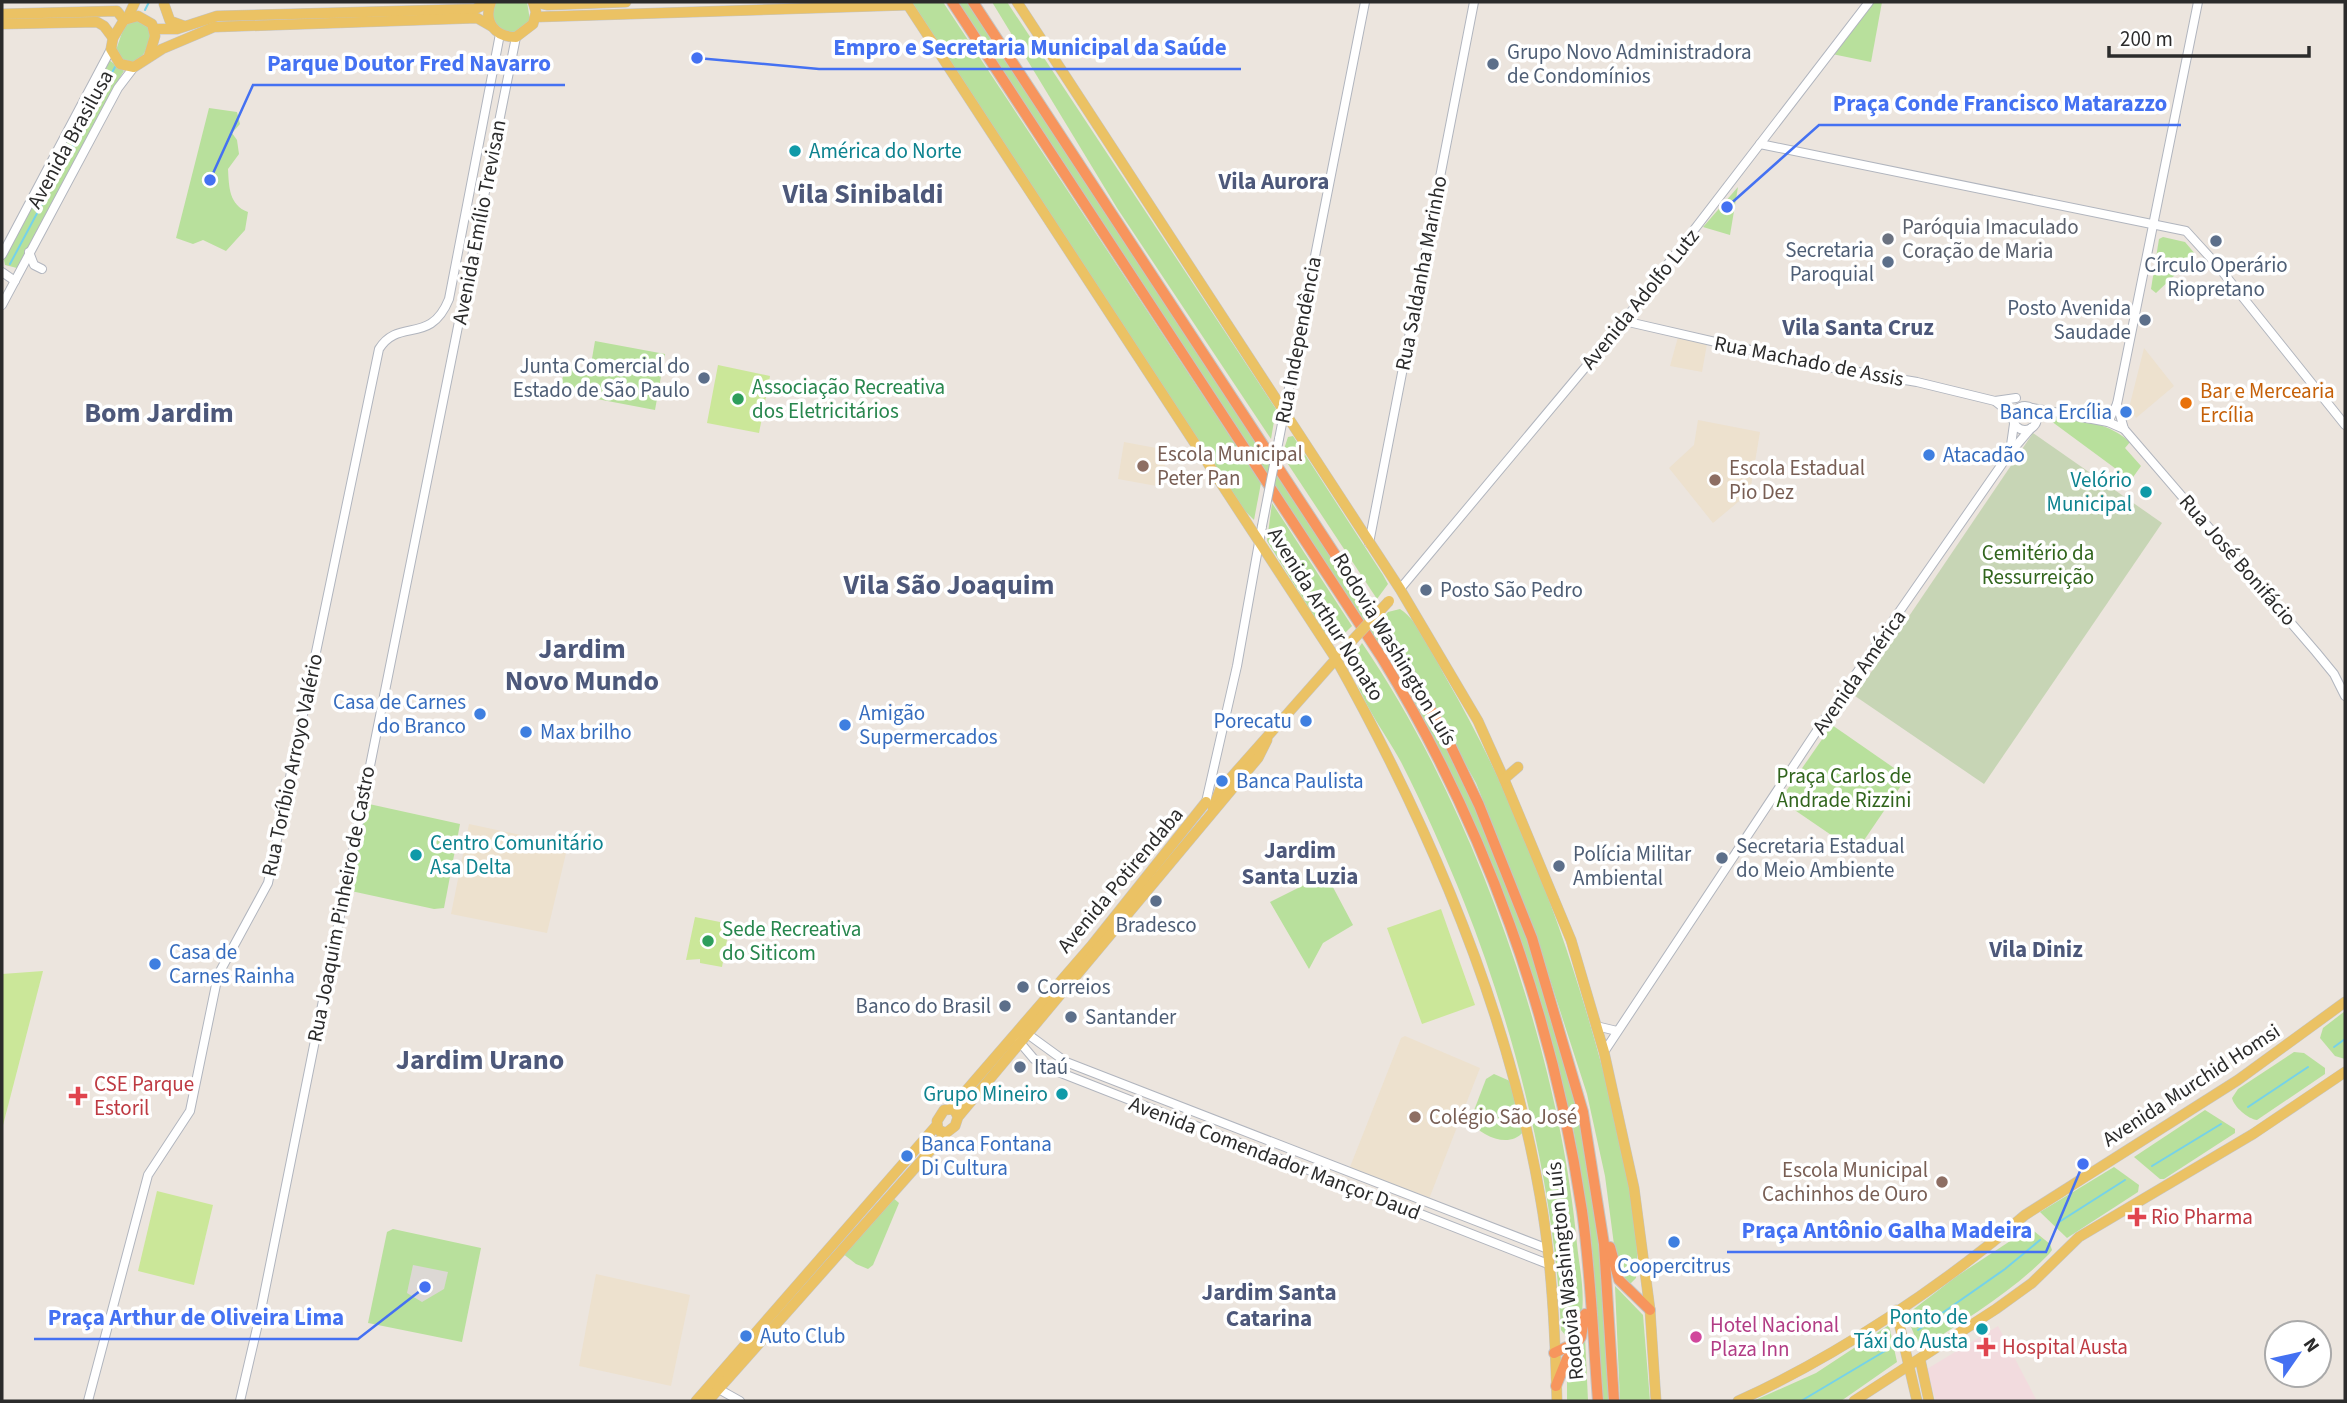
<svg xmlns="http://www.w3.org/2000/svg" width="2347" height="1403" viewBox="0 0 2347 1403" font-family="'Source Sans 3',sans-serif">
<rect width="100%" height="100%" fill="#ece5de"/>
<g fill="#ede1ce">
<path d="M1678,337l29,7 -5,28 -32,-6z"/>
<path d="M2144,348l30,38 -38,32 -7,-10z"/>
<path d="M1698,420l62,12 -10,60 -37,31 -44,-55 25,-23z"/>
<path d="M1124,442l43,8 -5,37 -44,-8z"/>
<path d="M469,824l99,21 -21,88 -96,-19z"/>
<path d="M1405,1036l75,32 -51,131 -5,2 -74,-34 51,-129z"/>
<path d="M596,1274l94,21 -19,91 -92,-20z"/>
</g>
<path fill="#f2dbde" d="M1998,1326l39,75h-101l-9,-32z"/>
<g fill="#b8e09c">
<path d="M496,2h31l3,18 -14,13c-17,-1 -30,-13 -20,-31z"/>
<path d="M912,2h31l318,481 -7,37 -12,-12z"/>
<path d="M957,2h11l388,592 82,135 30,59 55,136 52,169 24,134 12,174h-9l-12,-172 -17,-102 -14,-57 -68,-204 -143,-266z"/>
<path d="M992,2h15l269,407 -5,30 -154,-231z"/>
<path d="M1873,2h9l-11,60 -39,-8z"/>
<path d="M136,20l10,4c10,14 0,30 -11,39l-13,-2 -6,-11 9,-26z"/>
<path d="M109,60l15,11 -2,3 -105,194 -12,-3 -1,-5z"/>
<path d="M209,108l28,4 3,12 -8,9 5,7 2,14 -11,15c1,18 1,36 20,43l-3,18 -19,21 -23,-11 -10,4 -17,-6z"/>
<path d="M1738,187l-8,48 -27,-8z"/>
<path d="M2163,237l22,5 11,13 -40,38 -5,-4 8,-50z"/>
<path d="M595,341l70,13 -10,56 -95,-18 5,-27 25,5z"/>
<path d="M2057,416c27,5 52,7 73,26l-5,6 16,18 -10,14 -80,-59z"/>
<path d="M1293,436l90,139 5,9 -11,15 -95,-144 6,-18z"/>
<path d="M1272,503l80,123 -14,14h-6l-6,-5 -59,-94z"/>
<path d="M1400,609c21,14 34,47 46,69 78,135 132,288 169,439 12,51 26,109 21,161l-5,5h-7l-8,-23 -11,-84 -18,-82 -56,-173 -55,-138 -93,-165 5,-6z"/>
<path d="M1362,643c111,162 197,406 215,601 3,31 14,70 -6,98l-10,-12c-6,-141 -45,-297 -97,-428 -19,-47 -40,-95 -63,-140 -15,-28 -50,-73 -49,-104z"/>
<path d="M1832,725l75,52 -51,75 -76,-52z"/>
<path d="M369,804l91,20 -16,84 -10,1 -83,-18 -2,-4 16,-79z"/>
<path d="M1326,874l27,51 -30,18 -14,26 -39,-67z"/>
<path d="M2345,1011v48l-10,-3 -15,-18 3,-10z"/>
<path d="M2294,1052l10,1 21,15v6l-68,46c-9,-1 -23,-13 -25,-22l6,-9z"/>
<path d="M1494,1074l16,7 13,51c-14,17 -42,4 -53,-11l16,-42z"/>
<path d="M2205,1110l30,19v4l-71,46h-4l-26,-22z"/>
<path d="M2114,1167l25,18 -1,7 -71,46 -27,-26z"/>
<path d="M892,1197l7,6 -26,62 -5,4 -12,-5 -14,-11z"/>
<path d="M2030,1228l20,16 2,6 -3,4c-37,38 -83,65 -127,94l-3,-2 -13,-31 51,-39z"/>
<path d="M393,1229l88,19 -19,94 -94,-19 19,-91z"/>
<path d="M1615,1286l28,29 7,86h-30z"/>
<path d="M1889,1325l8,37 -56,39h-88l63,-28z"/>
<path d="M1585,1337l3,64h-21v-36z"/>
</g>
<path fill="#c7d5b5" d="M2033,433l129,90 -178,261 -129,-88z"/>
<g fill="#cbe799">
<path d="M718,365l52,11 -11,57 -52,-10z"/>
<path d="M1441,909l34,96 -53,19 -35,-96z"/>
<path d="M695,917l35,7 -8,43 -22,-4v-4l-14,1z"/>
<path d="M43,971l-41,158v-155z"/>
<path d="M157,1191l56,14 -19,80 -56,-14z"/>
</g>
<path fill="#dcd8d4" d="M413,1265l35,7 -4,17 -22,13 -15,-9z"/>
<g fill="none" stroke-linecap="round" stroke-linejoin="round">
<g stroke="#75d2e9" stroke-width="2">
<path d="M145,10l4,-8"/>
<path d="M10,264l105,-197"/>
<path d="M2334,1047l11,-8"/>
<path d="M2248,1107l60,-40"/>
<path d="M2152,1166l69,-42"/>
<path d="M2059,1222l66,-42"/>
<path d="M1918,1330l87,-61 35,-29"/>
<path d="M1801,1401l89,-53"/>
</g>
<defs>
<g id="minor">
<path d="M1760,144l426,87 31,34 128,160"/>
<path d="M29,252l5,13 8,4"/>
<path d="M2,255l109,-206"/>
<path d="M2,272l13,9"/>
<path d="M2,305l116,-217 16,-21"/>
<path d="M1624,321l192,44 101,17 78,19 18,14"/>
<path d="M1995,401l21,-3"/>
<path d="M2117,404l7,25 192,223 18,22 11,22"/>
<circle cx="2025" cy="418" r="12"/>
<path d="M2032,408l76,14 16,7"/>
<path d="M2108,422l9,-18 81,-402"/>
<path d="M1279,439l86,-437"/>
<path d="M2010,452l4,-28"/>
<path d="M1369,543l105,-541"/>
<path d="M1400,589l224,-268 245,-319"/>
<path d="M1206,802l31,-136 25,-140"/>
<path d="M1596,1026l21,5"/>
<path d="M1022,1030l44,32 482,187"/>
<path d="M1017,1039l17,20 27,14 487,191"/>
<path d="M1604,1052l222,-335 183,-263 22,-26"/>
<path d="M715,1387l25,14"/>
<path d="M88,1401l60,-226 42,-64 28,-136 50,-92 111,-534c20,-32 51,-3 70,-50l51,-265"/>
<path d="M240,1401l20,-86 256,-1278"/>
</g>
<g id="major">
<path d="M491,2c-8,20 4,35 25,35l17,-13 3,-12 -3,-10"/>
<path d="M534,2l14,3 78,-3"/>
<path d="M906,2l430,657c91,163 172,351 204,537 12,66 15,137 17,205"/>
<path d="M1017,2l383,587 78,132 26,58 67,161 33,112 30,136 16,122 6,91"/>
<path d="M164,4l6,17 14,5"/>
<path d="M2,14l115,-3 7,9"/>
<path d="M128,17l7,-15"/>
<path d="M536,17l372,-12"/>
<path d="M2,24l95,-2 7,4 9,12"/>
<path d="M154,29h23l40,-13 258,-7 15,-7"/>
<path d="M149,56l6,-20 -3,-12 -14,-8 -14,4 -11,18 -2,11 9,15 14,3 28,-18 52,-22 263,-9 14,8"/>
<path d="M1504,779l14,-12"/>
<path d="M1213,808l7,-18 130,-147"/>
<path d="M951,1108l141,-163 114,-143"/>
<path d="M958,1117l-4,-8 -10,1 -7,11 1,9 8,3 9,-7 3,-9 300,-359 9,-18"/>
<path d="M1896,1310l21,91"/>
<path d="M1920,1359l9,42"/>
<path d="M696,1401l240,-275"/>
<path d="M708,1401l238,-268"/>
<path d="M1738,1401c98,-44 206,-116 287,-186l213,-135 107,-78"/>
<path d="M1854,1401l142,-92 36,-26 47,-46 174,-103 92,-62"/>
</g>
<g id="highway">
<path d="M952,2l430,656c103,168 171,358 200,553 9,63 11,127 16,190"/>
<path d="M973,2l405,618 67,114 34,71 53,133 51,174 21,132 10,157"/>
<path d="M1610,1247l9,33 31,30"/>
<path d="M1554,1353l23,-11"/>
<path d="M1556,1386l11,-27 14,-22 4,-23"/>
</g>
</defs>
<use href="#minor" stroke="#b1b5be" stroke-width="10"/>
<use href="#major" stroke="#c4c4c4" stroke-width="11"/>
<use href="#highway" stroke="#c4c4c4" stroke-width="12"/>
<use href="#minor" stroke="#fff" stroke-width="8"/>
<use href="#major" stroke="#ebc264" stroke-width="10"/>
<use href="#highway" stroke="#f7955d" stroke-width="10"/>
<defs>
<path id="minor-bridge" d="M1262,526l17,-87"/>
<path id="major-bridge" d="M1350,643l39,-42"/>
</defs>
<use href="#minor-bridge" stroke="#b1b5be" stroke-width="10" stroke-linecap="butt"/>
<use href="#major-bridge" stroke="#c4c4c4" stroke-width="11" stroke-linecap="butt"/>
<use href="#minor-bridge" stroke="#fff" stroke-width="8"/>
<use href="#major-bridge" stroke="#ebc264" stroke-width="10"/>
</g>
<g fill="#5c6f8a" stroke="#fff" stroke-width="2.5">
<circle cx="1493" cy="64" r="7"/>
<circle cx="2216" cy="241" r="7"/>
<circle cx="1888" cy="262" r="7"/>
<circle cx="2145" cy="320" r="7"/>
<circle cx="704" cy="378" r="7"/>
<circle cx="1426" cy="590" r="7"/>
<circle cx="1722" cy="858" r="7"/>
<circle cx="1559" cy="866" r="7"/>
<circle cx="1156" cy="901" r="7"/>
<circle cx="1023" cy="987" r="7"/>
<circle cx="1005" cy="1006" r="7"/>
<circle cx="1071" cy="1017" r="7"/>
<circle cx="1020" cy="1067" r="7"/>
</g>
<g fill="#0f9aa8" stroke="#fff" stroke-width="2.5">
<circle cx="795" cy="151" r="7"/>
<circle cx="2146" cy="492" r="7"/>
<circle cx="416" cy="855" r="7"/>
<circle cx="1062" cy="1094" r="7"/>
<circle cx="1982" cy="1329" r="7"/>
</g>
<circle fill="#6b7280" stroke="#fff" stroke-width="2.5" cx="1888" cy="239" r="7"/>
<g fill="#2e9e5b" stroke="#fff" stroke-width="2.5">
<circle cx="738" cy="399" r="7"/>
<circle cx="708" cy="941" r="7"/>
</g>
<circle fill="#e8710a" stroke="#fff" stroke-width="2.5" cx="2186" cy="403" r="7"/>
<g fill="#3f7fe0" stroke="#fff" stroke-width="2.5">
<circle cx="2126" cy="412" r="7"/>
<circle cx="1929" cy="455" r="7"/>
<circle cx="480" cy="714" r="7"/>
<circle cx="1306" cy="721" r="7"/>
<circle cx="845" cy="725" r="7"/>
<circle cx="526" cy="732" r="7"/>
<circle cx="1222" cy="781" r="7"/>
<circle cx="155" cy="964" r="7"/>
<circle cx="907" cy="1156" r="7"/>
<circle cx="1674" cy="1242" r="7"/>
<circle cx="746" cy="1336" r="7"/>
</g>
<g fill="#8d6e63" stroke="#fff" stroke-width="2.5">
<circle cx="1143" cy="466" r="7"/>
<circle cx="1715" cy="480" r="7"/>
<circle cx="1415" cy="1117" r="7"/>
<circle cx="1942" cy="1182" r="7"/>
</g>
<g fill="#e0444e" stroke="#fff" stroke-width="2.5">
<path d="M74.5 1085.5h7v7h7v7h-7v7h-7v-7h-7v-7h7z"/>
<path d="M2133.5 1206.5h7v7h7v7h-7v7h-7v-7h-7v-7h7z"/>
<path d="M1982.5 1336.5h7v7h7v7h-7v7h-7v-7h-7v-7h7z"/>
</g>
<circle fill="#d1479c" stroke="#fff" stroke-width="2.5" cx="1696" cy="1337" r="7"/>
<g text-anchor="middle" dominant-baseline="central" stroke-width="7" stroke-linejoin="round" paint-order="stroke">
<g font-size="21" fill="#4e5e75" stroke="#fff" text-anchor="start">
<text x="1507" y="52">Grupo Novo Administradora<tspan x="1507" dy="24">de Condomínios</tspan></text>
<text x="1874" y="250" text-anchor="end">Secretaria<tspan x="1874" dy="24">Paroquial</tspan></text>
<text x="2216" y="265" text-anchor="middle">Círculo Operário<tspan x="2216" dy="24">Riopretano</tspan></text>
<text x="2131" y="308" text-anchor="end">Posto Avenida<tspan x="2131" dy="24">Saudade</tspan></text>
<text x="690" y="366" text-anchor="end">Junta Comercial do<tspan x="690" dy="24">Estado de São Paulo</tspan></text>
<text x="1440" y="590">Posto São Pedro</text>
<text x="1736" y="846">Secretaria Estadual<tspan x="1736" dy="24">do Meio Ambiente</tspan></text>
<text x="1573" y="854">Polícia Militar<tspan x="1573" dy="24">Ambiental</tspan></text>
<text x="1156" y="925" text-anchor="middle">Bradesco</text>
<text x="1037" y="987">Correios</text>
<text x="991" y="1006" text-anchor="end">Banco do Brasil</text>
<text x="1085" y="1017">Santander</text>
<text x="1034" y="1067">Itaú</text>
</g>
<g font-size="21" fill="#2b2b2b" stroke="#fff">
<text transform="translate(70 139) rotate(-61)">Avenida Brasilusa</text>
<text transform="translate(479 222) rotate(-79)">Avenida Emílio Trevisan</text>
<text transform="translate(1421 273) rotate(-79)">Rua Saldanha Marinho</text>
<text transform="translate(1640 299) rotate(-51)">Avenida Adolfo Lutz</text>
<text transform="translate(1298 340) rotate(-79)">Rua Independência</text>
<text transform="translate(1809 361) rotate(11)">Rua Machado de Assis</text>
<text transform="translate(2238 560) rotate(49)">Rua José Bonifácio</text>
<text transform="translate(1326 614) rotate(58)">Avenida Arthur Nonato</text>
<text transform="translate(1395 649) rotate(59)">Rodovia Washington Luís</text>
<text transform="translate(1859 672) rotate(-55)">Avenida América</text>
<text transform="translate(292 765) rotate(-78)">Rua Toríbio Arroyo Valério</text>
<text transform="translate(1120 880) rotate(-50)">Avenida Potirendaba</text>
<text transform="translate(341 904) rotate(-79)">Rua Joaquim Pinheiro de Castro</text>
<text transform="translate(2191 1085) rotate(-33)">Avenida Murchid Homsi</text>
<text transform="translate(1275 1158) rotate(21)">Avenida Comendador Mançor Daud</text>
<text transform="translate(1565 1271) rotate(-96)">Rodovia Washington Luís</text>
</g>
<g font-size="21" fill="#0d838f" stroke="#fff" text-anchor="end">
<text x="809" y="151" text-anchor="start">América do Norte</text>
<text x="2132" y="480">Velório<tspan x="2132" dy="24">Municipal</tspan></text>
<text x="430" y="843" text-anchor="start">Centro Comunitário<tspan x="430" dy="24">Asa Delta</tspan></text>
<text x="1048" y="1094">Grupo Mineiro</text>
<text x="1968" y="1317">Ponto de<tspan x="1968" dy="24">Táxi do Austa</tspan></text>
</g>
<g font-size="21" fill="#5b616d" stroke="#fff" text-anchor="start">
<text x="1902" y="227">Paróquia Imaculado<tspan x="1902" dy="24">Coração de Maria</tspan></text>
</g>
<g font-size="21" fill="#27864d" stroke="#fff" text-anchor="start">
<text x="752" y="387">Associação Recreativa<tspan x="752" dy="24">dos Eletricitários</tspan></text>
<text x="722" y="929">Sede Recreativa<tspan x="722" dy="24">do Siticom</tspan></text>
</g>
<g font-size="21" fill="#c56008" stroke="#fff" text-anchor="start">
<text x="2200" y="391">Bar e Mercearia<tspan x="2200" dy="24">Ercília</tspan></text>
</g>
<g font-size="21" fill="#366cbe" stroke="#fff" text-anchor="start">
<text x="2112" y="412" text-anchor="end">Banca Ercília</text>
<text x="1943" y="455">Atacadão</text>
<text x="466" y="702" text-anchor="end">Casa de Carnes<tspan x="466" dy="24">do Branco</tspan></text>
<text x="859" y="713">Amigão<tspan x="859" dy="24">Supermercados</tspan></text>
<text x="1292" y="721" text-anchor="end">Porecatu</text>
<text x="540" y="732">Max brilho</text>
<text x="1236" y="781">Banca Paulista</text>
<text x="169" y="952">Casa de<tspan x="169" dy="24">Carnes Rainha</tspan></text>
<text x="921" y="1144">Banca Fontana<tspan x="921" dy="24">Di Cultura</tspan></text>
<text x="1674" y="1266" text-anchor="middle">Coopercitrus</text>
<text x="760" y="1336">Auto Club</text>
</g>
<g font-size="21" fill="#785e54" stroke="#fff" text-anchor="start">
<text x="1157" y="454">Escola Municipal<tspan x="1157" dy="24">Peter Pan</tspan></text>
<text x="1729" y="468">Escola Estadual<tspan x="1729" dy="24">Pio Dez</tspan></text>
<text x="1429" y="1117">Colégio São José</text>
<text x="1928" y="1170" text-anchor="end">Escola Municipal<tspan x="1928" dy="24">Cachinhos de Ouro</tspan></text>
</g>
<g font-size="21" fill="#31651d" stroke="#fff">
<text x="2038" y="553">Cemitério da<tspan x="2038" dy="24">Ressurreição</tspan></text>
<text x="1844" y="776">Praça Carlos de<tspan x="1844" dy="24">Andrade Rizzini</tspan></text>
</g>
<g font-size="21" fill="#be3a42" stroke="#fff" text-anchor="start">
<text x="94" y="1084">CSE Parque<tspan x="94" dy="24">Estoril</tspan></text>
<text x="2151" y="1217">Rio Pharma</text>
<text x="2002" y="1347">Hospital Austa</text>
</g>
<g font-size="21" fill="#b23c85" stroke="#fff" text-anchor="start">
<text x="1710" y="1325">Hotel Nacional<tspan x="1710" dy="24">Plaza Inn</tspan></text>
</g>
<g font-size="23" font-weight="bold" fill="#4d587a" stroke="#fff">
<text x="1274" y="181">Vila Aurora</text>
<text x="1858" y="327">Vila Santa Cruz</text>
<text x="1300" y="850">Jardim<tspan x="1300" dy="26">Santa Luzia</tspan></text>
<text x="2036" y="949">Vila Diniz</text>
<text x="1269" y="1292">Jardim Santa<tspan x="1269" dy="26">Catarina</tspan></text>
</g>
<g font-size="28" font-weight="bold" fill="#4d587a" stroke="#fff">
<text x="863" y="194">Vila Sinibaldi</text>
<text x="159" y="413">Bom Jardim</text>
<text x="949" y="585">Vila São Joaquim</text>
<text x="582" y="649">Jardim<tspan x="582" dy="32">Novo Mundo</tspan></text>
<text x="480" y="1060">Jardim Urano</text>
</g>
</g>
<path fill="none" stroke="#4471f2" stroke-width="2.5" d="M697 58L819 69H1241M210 180L253 85H565M1727 207L1819 125H2181M2083 1164L2046 1252H1727M425 1287L358 1339H34"/>
<g fill="#4471f2" stroke="#fff" stroke-width="2.5">
<circle cx="697" cy="58" r="7"/>
<circle cx="210" cy="180" r="7"/>
<circle cx="1727" cy="207" r="7"/>
<circle cx="2083" cy="1164" r="7"/>
<circle cx="425" cy="1287" r="7"/>
</g>
<g font-size="23" text-anchor="middle" font-weight="bold" fill="#4471f2" stroke="#fff" stroke-width="7" stroke-linejoin="round" paint-order="stroke">
<text x="1030" y="55">Empro e Secretaria Municipal da Saúde</text>
<text x="409" y="71">Parque Doutor Fred Navarro</text>
<text x="2000" y="111">Praça Conde Francisco Matarazzo</text>
<text x="1887" y="1238">Praça Antônio Galha Madeira</text>
<text x="196" y="1325">Praça Arthur de Oliveira Lima</text>
</g>
<rect width="2347" height="1403" fill="none" stroke="#2b2b2b" stroke-width="7"/>
<g transform="translate(2298 1354) rotate(56)"><circle r="33" fill="#ffffff" stroke="#aaaaaa" stroke-width="2"/>
<path d="M0-5L12 26L0 18L-12 26Z" fill="#4471f2"/>
<text y="-10" font-size="19" font-weight="bold" text-anchor="middle" fill="#2b2b2b">N</text>
</g>
<path d="M2109 46v10h200v-10" fill="none" stroke="#2b2b2b" stroke-width="3.5"/>
<text x="2120" y="46" font-size="21" fill="#2b2b2b" stroke="#ffffff" stroke-width="5" paint-order="stroke">200 m</text>
</svg>
